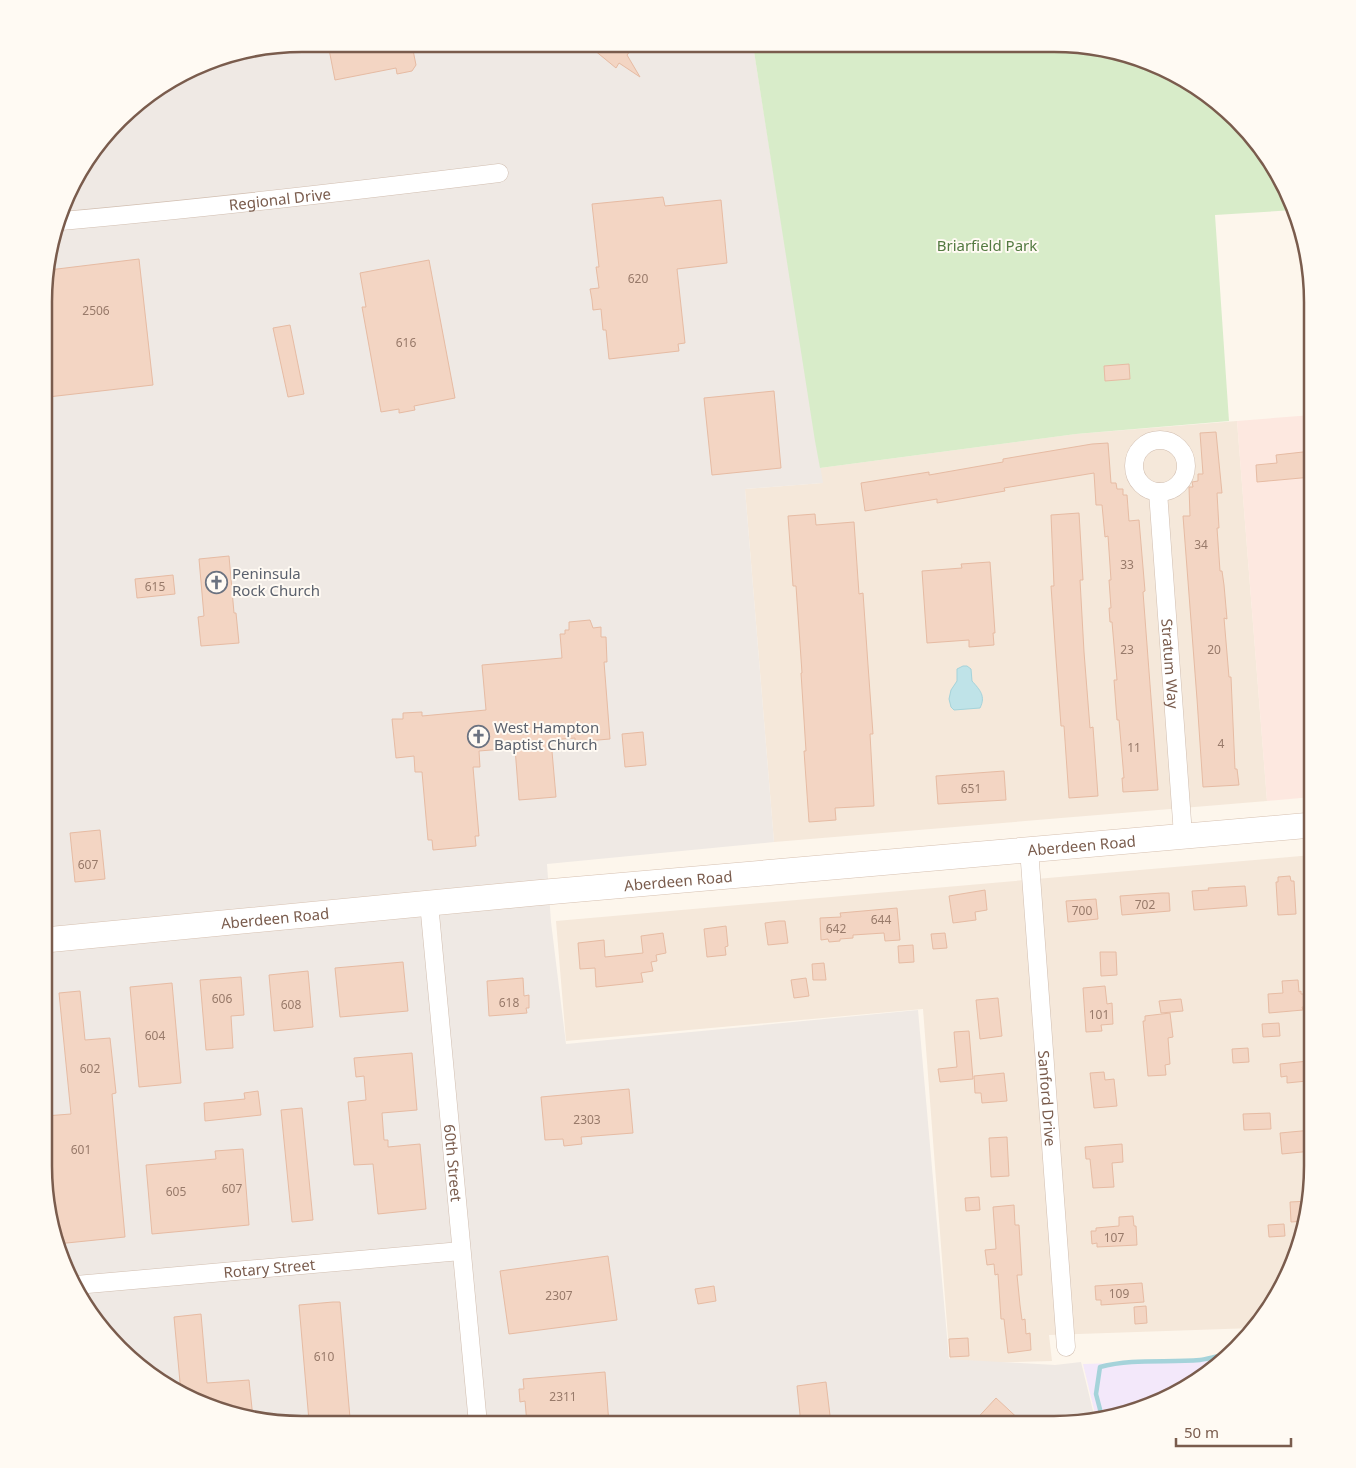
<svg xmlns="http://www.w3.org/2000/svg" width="1356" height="1468" viewBox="0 0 1356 1468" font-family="'Noto Sans',sans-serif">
<rect width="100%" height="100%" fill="#fdf6ec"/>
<g fill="#f5e8da">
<path d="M1237,421l30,380 -493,41 -29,-353 77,-6 -2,-15 256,-34z"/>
<path d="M1312,855v327l-9,51 -25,62 -24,33 -205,7 3,26 -102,3 -27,-355 -357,32 -10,-120z"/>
</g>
<path fill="#fde8e0" d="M1312,415v382l-45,4 -30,-380z"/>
<path fill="#efe9e4" d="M303,44l450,1 70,438 -78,6 29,353 -227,22 4,58 15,122 352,-34 31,349 106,6 26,-3 14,57 -25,5h-784l-51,-9 -62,-25 -41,-30 -44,-51 -30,-60 -14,-67 5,-930 29,-79 54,-65 87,-50z"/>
<path fill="#f3e8fa" d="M1221,1360l-24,20 -61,31 -40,7 -13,-54z"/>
<path fill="#d8ecc9" d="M753,45l334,1 96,33 53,40 32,40 26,51 -79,5 14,206 -153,13 -256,34 -5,-27z"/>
<path fill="#bfe3e8" stroke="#a5d3da" d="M963,666h4l4,3 1,12c8,9 14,15 8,27l-26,2 -3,-3 -2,-8 2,-9 6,-9v-12z"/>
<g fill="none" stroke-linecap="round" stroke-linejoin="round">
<path stroke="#a5d3da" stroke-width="4.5" d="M1102,1417l-6,-23 4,-27c33,-9 67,-4 100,-7 9,-1 18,-5 27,-5"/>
</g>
<g fill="#f3d5c3" stroke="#e6bba3">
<path d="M328,44h79l1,7 5,-1 3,15 -4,6 -15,3 -1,-6 -61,12z"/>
<path d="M588,45h47l-8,10 13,22 -21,-14 -3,5z"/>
<path d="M663,197l2,9 56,-6 6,63 -50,6 8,74 -7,1 1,7 -70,8 -3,-29h-3l-2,-21 -8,1 -1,-10 -2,-11 9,-1 -3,-21h3l-7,-63z"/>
<path d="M139,259l14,126 -105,12 1,-127z"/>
<path d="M429,260l26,138 -41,8 1,4 -16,3v-4l-18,3 -19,-105h4l-6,-34z"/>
<path d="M290,325l14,69 -16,3 -15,-69z"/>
<path d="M1129,364l1,15 -25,2 -1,-15z"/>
<path d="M774,391l7,77 -69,7 -8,-77z"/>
<path d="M1216,432l6,61h-5l2,35h-2l3,43h2l2,14 3,34 -3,-1 5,59h2l4,92h2l2,16 -36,2 -6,-88 -14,-183h7l-1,-29h4l-1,-5 6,-1v-7h5l-3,-41z"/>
<path d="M1108,443l3,40h5l1,6h6v6h4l2,26 10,-1 6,71 -2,1 15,198 -35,2 -1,-14h2l-5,-58h-2l-3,-40h3l-5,-58h-2l-1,-14h2l-2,-28h2l-3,-44 -3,1 -3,-32h-6l-2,-32 -90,15 1,3 -68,12v-4l-72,12 -4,-28 68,-11v3l74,-13v-3l89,-15z"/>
<path d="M1312,451v26l-55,5 -1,-17 21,-2 -1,-8z"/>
<path d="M1079,513l4,67h-3l4,72 6,76 3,-1 5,69 -29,2 -5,-72h-3l-5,-68 -5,-72h3l-3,-71z"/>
<path d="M815,514l1,11 38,-3 5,72 4,-1 5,72 5,69h-3l4,72 -39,2 1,12 -27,2 -5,-71h2l-5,-78h1l-6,-87h-3l-5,-70z"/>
<path d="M229,556l5,57h2l3,30 -38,3 -3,-29 6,-1 -5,-57z"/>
<path d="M990,562l5,71h-2l1,12 -25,2v-7l-42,3 -5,-72 40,-3 -1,-4z"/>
<path d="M173,575l2,19 -38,4 -2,-19z"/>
<path d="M590,620l3,8 8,-1v10h5l1,25h-3l6,77 -35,3v-4l-24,2 5,57 -37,3 -4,-52 -36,3 1,16h-7l6,69h-4l1,10 -43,4 -1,-10h-4l-6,-68h-7l-1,-16 -18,2 -4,-39h11v-6l19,-1v4l64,-6 -4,-45 80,-7 -2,-24h5v-4h4v-8z"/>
<path d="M643,732l3,33 -21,2 -3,-33z"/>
<path d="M1004,771l2,29 -68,4 -2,-28z"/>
<path d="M100,830l5,49 -30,3 -5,-49z"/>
<path d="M1290,876l1,5h3l2,33 -18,1 -2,-33h2v-5z"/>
<path d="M1245,886l2,20 -53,4 -2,-19 17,-1 -1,-2z"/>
<path d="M985,890l2,20 -12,2 1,8 -23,3 -4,-27z"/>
<path d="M1162,893h7l1,18 -48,4 -2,-19z"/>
<path d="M1096,899l2,20 -30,3 -2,-21z"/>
<path d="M897,908l3,32 -15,1 -1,-8 -31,2v3l-13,1v2l-11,1 -1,-3 -7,1 -1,-22 21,-1 -1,-4z"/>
<path d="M779,921h6l3,22 -20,2 -3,-22z"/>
<path d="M726,926l2,20 -3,1 1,8 -19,2 -3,-28z"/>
<path d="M663,933l3,20 -10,2 1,6 -6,1 2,9 -12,2 2,9 -47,5 -1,-19 -15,1 -2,-26 26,-3 1,17 38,-4 -2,-17z"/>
<path d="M945,933l2,15 -14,1 -2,-15z"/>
<path d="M913,945l1,17 -15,1 -1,-17z"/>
<path d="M1100,952h16l1,23 -16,1z"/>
<path d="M403,962l5,49 -68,6 -5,-49z"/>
<path d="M824,963l2,17h-13l-1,-16z"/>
<path d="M308,971l5,56 -39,4 -5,-56z"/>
<path d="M241,977l3,38 -13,1 2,32 -27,2 -6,-70z"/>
<path d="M523,978l1,18 5,-1v13h-3l1,5 -38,3 -2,-35z"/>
<path d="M806,978l3,18 -15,2 -3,-18z"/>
<path d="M1298,980l1,12 2,-1v3h5l1,13h-5l1,3 -34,3 -1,-19 15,-1 -1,-12z"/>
<path d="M172,983l9,100 -42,4 -9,-100z"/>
<path d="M1105,986l2,18 5,-1 1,21 -12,1 1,6 -16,1 -3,-44z"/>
<path d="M80,991l5,49 25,-2 6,55 -4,1 13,143 -68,7 -13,-62 1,-66 26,-2 -12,-121z"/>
<path d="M998,998l4,38 -22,3 -4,-39z"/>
<path d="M1181,999l2,12 -22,2 -2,-12z"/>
<path d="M1170,1013l3,24 -5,1 2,26 -5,1 1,10 -18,1 -5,-55h2v-5z"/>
<path d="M1279,1023l1,13 -17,1 -1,-13z"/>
<path d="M969,1031l4,48 -33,3 -2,-13 19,-2 -3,-35z"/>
<path d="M1248,1048l1,14 -16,1 -1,-14z"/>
<path d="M412,1053l5,57 -35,3 2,27h4v7l32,-3 6,65 -48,5 -5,-50 -19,1 -6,-63 18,-2 -2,-24 -8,1 -2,-19z"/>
<path d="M1308,1061l1,12h-2v8l-20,2v-7l-6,1 -1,-13z"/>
<path d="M1104,1072l1,8 9,-1 3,27 -23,2 -4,-35z"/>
<path d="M1004,1073l3,28 -25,2 -1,-10h-6l-1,-17z"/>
<path d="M629,1089l4,44 -52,4 1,7 -18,2 -1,-7 -18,1 -4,-43z"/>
<path d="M258,1091l3,24 -56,6 -1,-18 41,-4 -1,-6z"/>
<path d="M302,1108l11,112 -21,2 -11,-112z"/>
<path d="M1270,1113l1,16 -27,1 -1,-16z"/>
<path d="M1312,1130v21l-30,3 -2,-21z"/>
<path d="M1007,1137l2,39 -18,1 -2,-39z"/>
<path d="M1122,1144l1,18 -11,1 2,24 -21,1 -3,-29h-4l-1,-12z"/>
<path d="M243,1149l6,76 -97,9 -6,-69 70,-6 -1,-8z"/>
<path d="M979,1197l1,13 -14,1 -1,-13z"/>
<path d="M1309,1201l-4,20 -14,1 -1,-20z"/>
<path d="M1014,1205l1,20h4l3,50h-5l3,30 2,15 3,-1 1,15 4,-1 1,17 -23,3 -4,-34h-3l-3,-45 -3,1 -1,-11 -7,1 -2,-15 11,-1 -3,-42z"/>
<path d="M1133,1216l1,10h2l1,19 -40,2v-4l-5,1 -1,-13h5v-3l23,-2v-9z"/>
<path d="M1284,1224l1,12 -16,1 -1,-12z"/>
<path d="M608,1256l9,64 -108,14 -9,-63z"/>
<path d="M1142,1283l2,19 -43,3v-5h-5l-1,-14z"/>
<path d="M714,1286l2,15 -18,3 -3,-15z"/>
<path d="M333,1302h7l10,116 -41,3 -10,-116z"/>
<path d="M1146,1306l1,17 -12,1 -1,-17z"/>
<path d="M201,1314l6,69 42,-3 4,38 -18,-3 -54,-22 -7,-76z"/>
<path d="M968,1338l1,18 -19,1 -1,-18z"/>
<path d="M605,1372l4,52h-82l-2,-23 -5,1 -1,-13h5l-1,-10z"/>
<path d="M826,1382l5,42h-30l-4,-38z"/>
<path d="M996,1398l28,26h-52z"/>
</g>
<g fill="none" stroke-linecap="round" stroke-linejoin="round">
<defs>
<g id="street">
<path id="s1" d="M61,221c146,-13 292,-30 438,-48"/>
<circle cx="1160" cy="466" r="26"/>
<path id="s2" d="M1158,492l25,343"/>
<path id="s3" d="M1029,849l37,498"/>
<path id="s4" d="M429,903l49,521"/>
<path id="s5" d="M76,1285l385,-34"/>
</g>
<g id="secondary">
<path id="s6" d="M45,940l490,-47 777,-68"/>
</g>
</defs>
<use href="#street" stroke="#d1beb0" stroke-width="19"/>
<use href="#secondary" stroke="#d6c0b0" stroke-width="26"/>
<use href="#street" stroke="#fff" stroke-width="18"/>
<use href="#secondary" stroke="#fff" stroke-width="25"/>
</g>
<defs>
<symbol id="church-ring" viewBox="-11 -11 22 22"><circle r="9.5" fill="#fffaf3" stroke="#6b7280" stroke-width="1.5"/><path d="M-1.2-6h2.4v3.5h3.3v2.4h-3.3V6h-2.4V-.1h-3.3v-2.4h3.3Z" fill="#6b7280"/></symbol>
</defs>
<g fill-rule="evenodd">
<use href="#church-ring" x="204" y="570" width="25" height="25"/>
<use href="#church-ring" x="466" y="724" width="25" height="25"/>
</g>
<g text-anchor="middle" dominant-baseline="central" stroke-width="4" stroke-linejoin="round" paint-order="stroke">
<g font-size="12" fill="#987a6a">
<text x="638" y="278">620</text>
<text x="96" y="310">2506</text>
<text x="406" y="342">616</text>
<text x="1201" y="544">34</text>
<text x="1127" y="564">33</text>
<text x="155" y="586">615</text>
<text x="1127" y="649">23</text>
<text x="1214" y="649">20</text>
<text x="1221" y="743">4</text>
<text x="1134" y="747">11</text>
<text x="971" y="788">651</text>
<text x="88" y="864">607</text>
<text x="1145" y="904">702</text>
<text x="1082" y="910">700</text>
<text x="881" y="919">644</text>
<text x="836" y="928">642</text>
<text x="222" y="998">606</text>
<text x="509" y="1002">618</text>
<text x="291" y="1004">608</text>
<text x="1099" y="1014">101</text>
<text x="155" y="1035">604</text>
<text x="90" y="1068">602</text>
<text x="587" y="1119">2303</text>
<text x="81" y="1149">601</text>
<text x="232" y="1188">607</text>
<text x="176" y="1191">605</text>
<text x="1114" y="1237">107</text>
<text x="1119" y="1293">109</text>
<text x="559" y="1295">2307</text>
<text x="324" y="1356">610</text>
<text x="563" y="1396">2311</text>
</g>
<g font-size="15" fill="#7a5c4d" stroke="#fffaf3">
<text stroke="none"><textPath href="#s1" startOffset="220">Regional Drive</textPath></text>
<text stroke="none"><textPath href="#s2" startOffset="172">Stratum Way</textPath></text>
<text stroke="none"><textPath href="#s6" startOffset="1041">Aberdeen Road</textPath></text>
<text stroke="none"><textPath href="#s6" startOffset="636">Aberdeen Road</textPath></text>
<text stroke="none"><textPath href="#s6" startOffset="231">Aberdeen Road</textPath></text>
<text stroke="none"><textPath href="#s3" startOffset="250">Sanford Drive</textPath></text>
<text stroke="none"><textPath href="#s4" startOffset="261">60th Street</textPath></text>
<text stroke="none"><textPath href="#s5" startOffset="194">Rotary Street</textPath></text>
</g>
<g font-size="15" fill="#537a41" stroke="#fffaf3">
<text x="987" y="245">Briarfield Park</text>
</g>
<g font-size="15" fill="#5b616d" stroke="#fffaf3" text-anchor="start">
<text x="232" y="573">Peninsula<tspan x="232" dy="17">Rock Church</tspan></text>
<text x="494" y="727">West Hampton<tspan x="494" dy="17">Baptist Church</tspan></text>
</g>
</g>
<path d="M0 0H1356V1468H0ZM302 52H1054A250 250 0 0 1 1304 302V1166A250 250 0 0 1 1054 1416H302A250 250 0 0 1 52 1166V302A250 250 0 0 1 302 52Z" fill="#fffaf3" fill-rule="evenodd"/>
<path fill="none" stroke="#7a5c4d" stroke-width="2.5" d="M302 52H1054A250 250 0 0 1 1304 302V1166A250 250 0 0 1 1054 1416H302A250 250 0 0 1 52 1166V302A250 250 0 0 1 302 52Z"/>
<path d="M1176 1438v8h115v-8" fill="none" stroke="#7a5c4d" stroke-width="2.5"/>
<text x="1184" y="1438" font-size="15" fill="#7a5c4d" stroke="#fffaf3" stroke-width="4" paint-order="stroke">50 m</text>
</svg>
